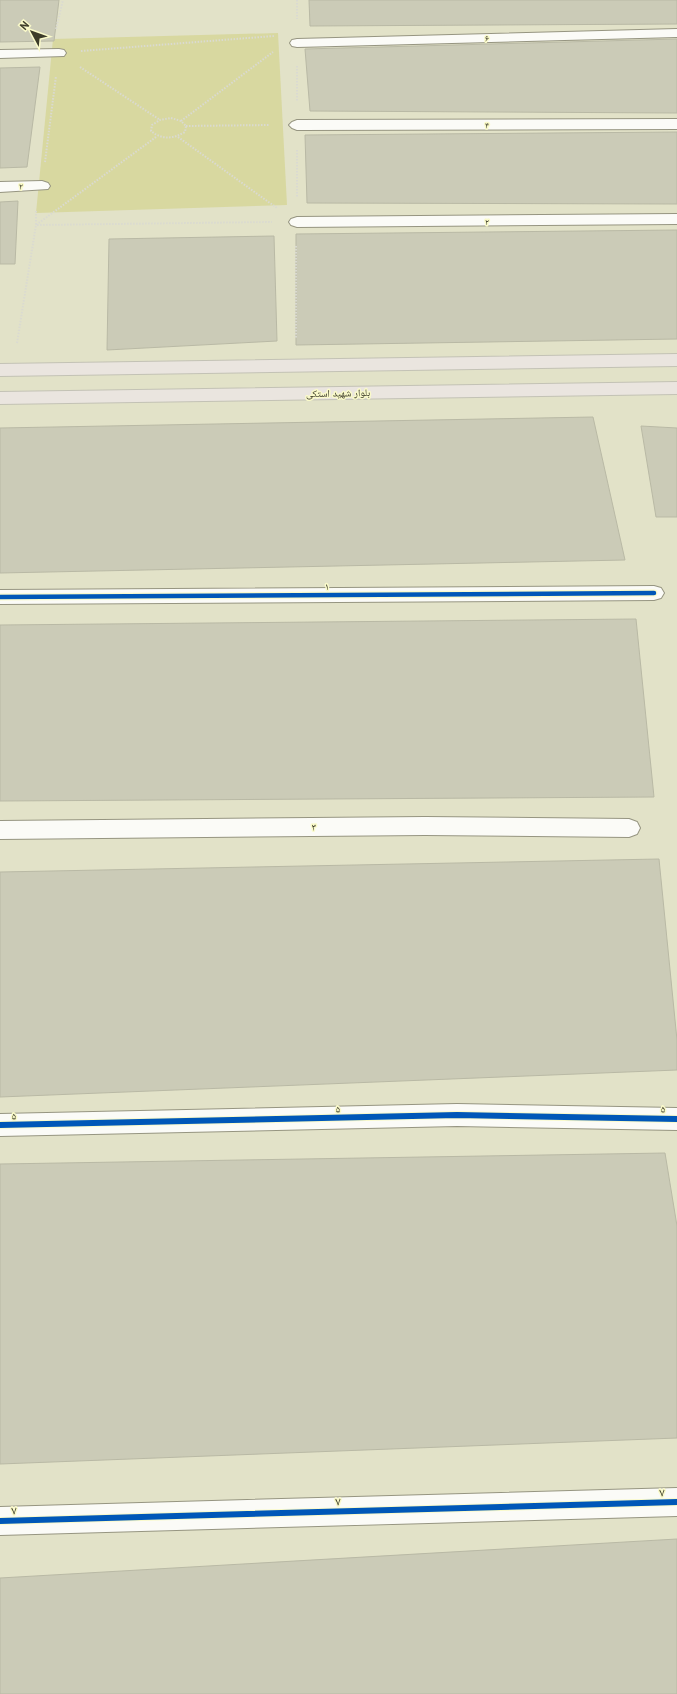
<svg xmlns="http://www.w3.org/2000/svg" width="677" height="1694" viewBox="0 0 677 1694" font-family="'PT Sans','Noto Naskh Arabic',sans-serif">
<rect width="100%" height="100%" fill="#e2e2c8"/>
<path fill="#d8d8a0" d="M278,33l9,172 -251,8 17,-174z"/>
<g fill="#cbcbb7" stroke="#b9b9a5">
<path d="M0,0h59l-5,41 -54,1z"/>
<path d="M309,0h368v24l-367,2z"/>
<path d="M677,39v74l-367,-2 -5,-62z"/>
<path d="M40,67l-13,100 -27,1v-100z"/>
<path d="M677,132v72l-370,-1 -2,-68z"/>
<path d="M18,201l-3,63h-15v-62z"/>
<path d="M677,230v109l-381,6v-111z"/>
<path d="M274,236l3,105 -170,9 2,-111z"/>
<path d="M593,417l32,143 -625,13v-145z"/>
<path d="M641,426l36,2v89h-21z"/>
<path d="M636,619l18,178 -654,4v-176z"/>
<path d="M659,859l18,181v30l-677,27v-225z"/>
<path d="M665,1153l12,73v212l-677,26v-300z"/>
<path d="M677,1539v155h-677v-116z"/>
</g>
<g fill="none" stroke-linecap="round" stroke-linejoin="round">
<defs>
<g id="minor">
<path d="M677,29v8l-380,10 -5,-1 -2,-3 2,-3 5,-1z"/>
<path d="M59,49l5,1 2,3 -2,3 -64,2v-8z"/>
<path d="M677,119v10l-380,1 -5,-2 -3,-3 3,-3 5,-2z"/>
<path d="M42,181l6,2 2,3 -2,3 -48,3v-10z"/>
<path d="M677,214v10l-380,3 -6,-2 -2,-3 2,-3 6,-2z"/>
<path d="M654,586l7,2 3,5 -3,5 -7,2 -654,4v-14z"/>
<path d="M425,817l204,2 8,3 3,6 -3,6 -8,3 -204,-2 -425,4v-18z"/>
<path d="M457,1104l220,4v22l-220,-4 -457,10v-22z"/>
<path d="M677,1488v28l-677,19v-28z"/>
</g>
<g id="major">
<path d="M677,354v12l-677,10v-12z"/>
<path d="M677,382v12l-677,10v-12z"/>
</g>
</defs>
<use href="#minor" stroke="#969581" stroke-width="2"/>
<use href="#major" stroke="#c3c2b5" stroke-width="2"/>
<g stroke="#dadad1" stroke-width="2" stroke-dasharray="1.5 1.5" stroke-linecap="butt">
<path d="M297,0v19"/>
<path d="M56,29l7,-29"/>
<path d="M81,51l193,-15"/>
<path d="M297,66v35"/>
<path d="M80,67l80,53"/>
<path d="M171,118l10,3 5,5 -1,6c-12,7 -23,8 -34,-1l1,-6 8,-5z"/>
<path d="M181,121l92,-69"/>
<path d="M186,126l84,-1"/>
<path d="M156,137l-120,88 236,-3"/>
<path d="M178,137l99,71"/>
<path d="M297,150v47"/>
<path d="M45,162l11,-86"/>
<path d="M296,246v93"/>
<path d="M17,343l19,-118v-15"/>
</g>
<use href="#minor" fill="#fbfbf7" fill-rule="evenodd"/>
<use href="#major" fill="#eae5df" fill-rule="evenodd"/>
<defs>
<path id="cycleway-far1" d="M0,597l654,-4"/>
<g id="cycleway">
<path d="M0,1125l457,-10 220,4"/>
<path d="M0,1521l677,-19"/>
</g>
</defs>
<use href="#cycleway-far1" stroke="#fafaca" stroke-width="7"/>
<use href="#cycleway" stroke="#fafaca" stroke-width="8"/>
<use href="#cycleway-far1" stroke="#0057b8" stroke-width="4.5"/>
<use href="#cycleway" stroke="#0057b8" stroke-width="6"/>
</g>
<g text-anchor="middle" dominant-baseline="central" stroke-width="3" stroke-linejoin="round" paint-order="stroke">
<g font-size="9" fill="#3c3b29" stroke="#fafaca">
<text transform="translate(487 38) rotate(-1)">۶</text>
<text x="487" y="124">۴</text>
<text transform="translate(21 186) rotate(-1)">۲</text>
<text x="487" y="221">۲</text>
</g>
<g font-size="10" fill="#3c3b29" stroke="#fafaca">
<text transform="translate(338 393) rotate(-1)">بلوار شهید استکی</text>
<text x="327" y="586">۱</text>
<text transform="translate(314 827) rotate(-1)">۳</text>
<text transform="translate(338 1109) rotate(-1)">۵</text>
<text transform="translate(663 1109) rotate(1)">۵</text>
<text transform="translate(14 1116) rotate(-1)">۵</text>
</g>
<g font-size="12" fill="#3c3b29" stroke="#fafaca">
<text transform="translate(662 1492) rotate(-2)">۷</text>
<text transform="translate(338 1501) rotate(-2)">۷</text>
<text transform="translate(14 1510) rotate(-2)">۷</text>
</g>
</g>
<g transform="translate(32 32) rotate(311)" stroke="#fafaca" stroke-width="3" paint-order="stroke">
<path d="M0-3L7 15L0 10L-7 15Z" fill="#3c3b29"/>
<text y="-6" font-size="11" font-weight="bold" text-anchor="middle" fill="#3c3b29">N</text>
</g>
</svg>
